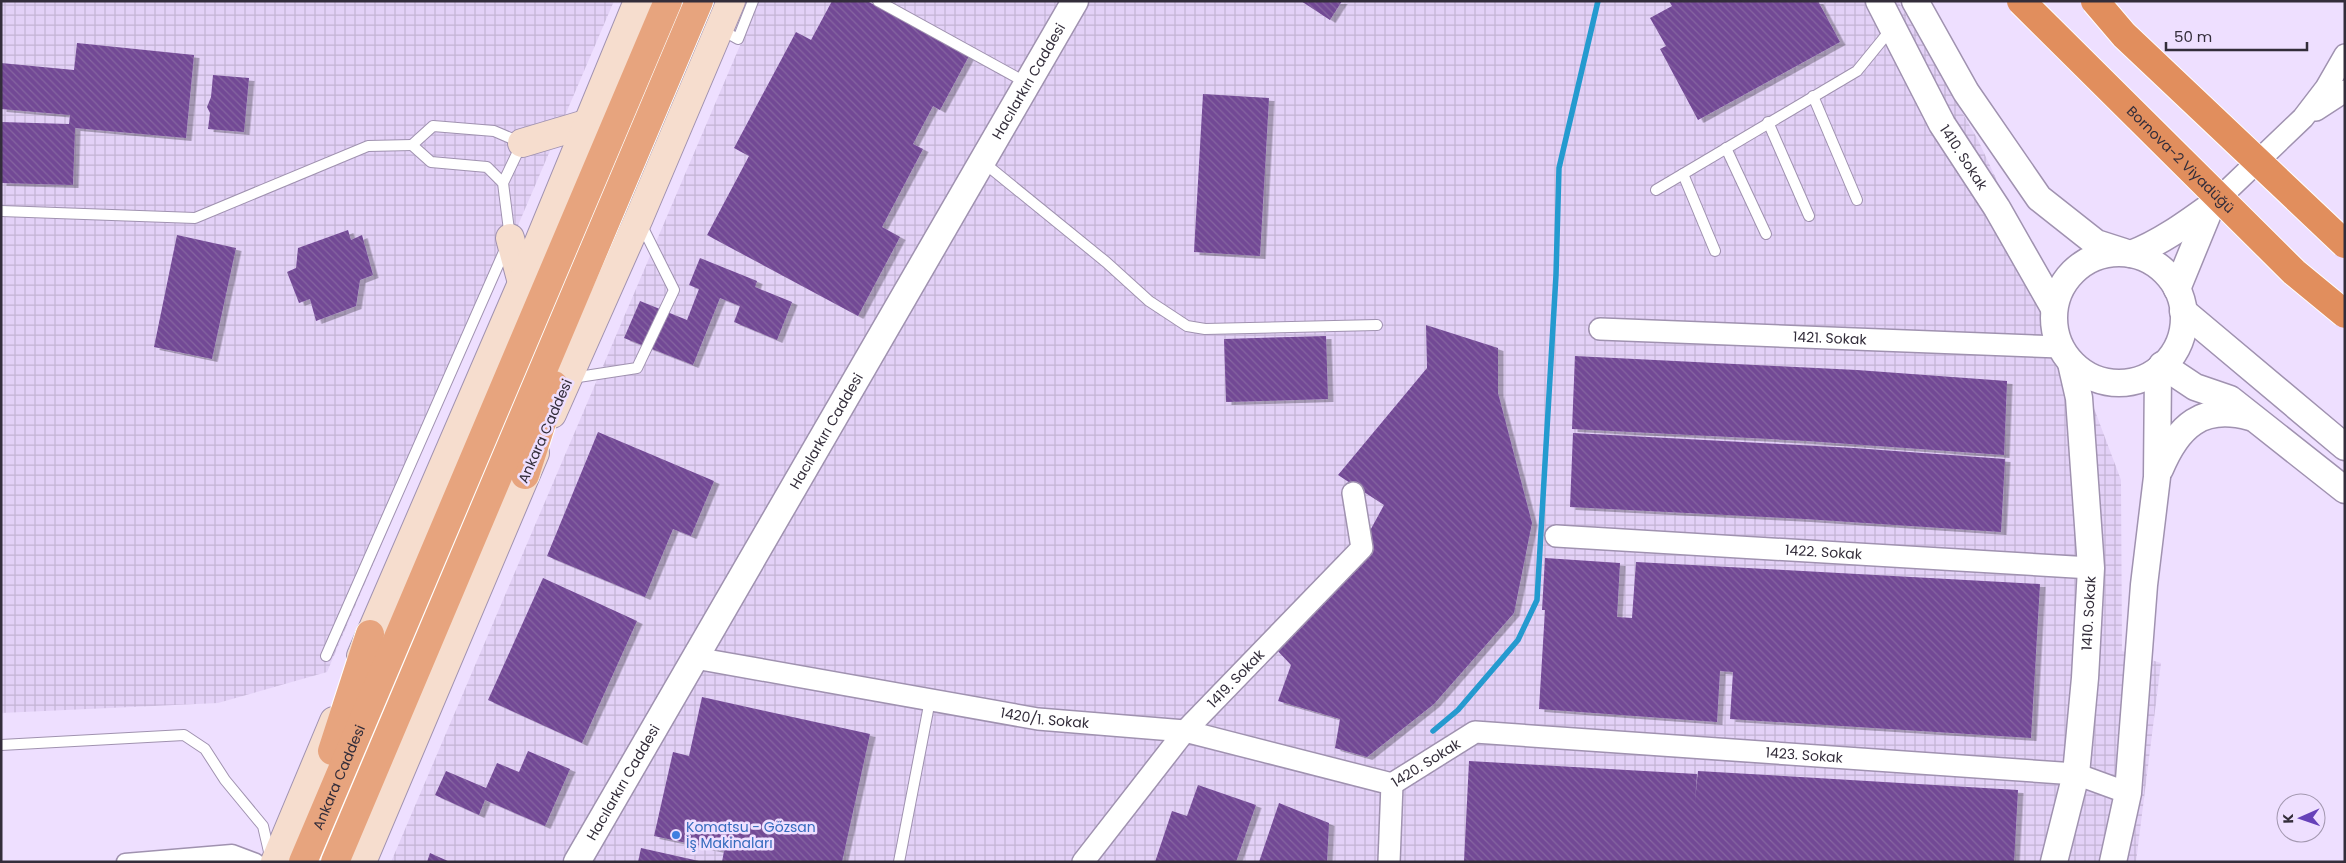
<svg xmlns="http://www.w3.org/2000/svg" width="2346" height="863" viewBox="0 0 2346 863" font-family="Poppins,sans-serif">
<defs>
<pattern id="industrial-grid" width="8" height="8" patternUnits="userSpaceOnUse" patternTransform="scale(1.25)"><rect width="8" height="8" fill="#e3d1f7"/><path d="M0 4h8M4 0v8" fill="none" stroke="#c3b4d4"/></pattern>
<pattern id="building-back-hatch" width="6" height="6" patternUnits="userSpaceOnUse" patternTransform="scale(1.25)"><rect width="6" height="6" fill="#724895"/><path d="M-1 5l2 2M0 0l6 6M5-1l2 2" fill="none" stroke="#8666a1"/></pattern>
<filter id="shadow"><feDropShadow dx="5.5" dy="3" stdDeviation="0" flood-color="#0004"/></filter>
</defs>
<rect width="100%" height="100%" fill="#eedfff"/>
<g fill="url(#industrial-grid)">
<path d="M1,1h613l-287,671 -109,31 -217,10z"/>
<path d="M759,1h1139l80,139 77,165 66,175 1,171 39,12 -25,199h-1745z"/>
</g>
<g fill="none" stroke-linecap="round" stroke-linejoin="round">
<path stroke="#249acf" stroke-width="5.5" d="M1433,731l25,-21 60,-70 19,-40 19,-325 3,-107 39,-167"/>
</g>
<g fill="url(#building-back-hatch)" filter="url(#shadow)">
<path d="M832,1h35l102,55 -29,54 -7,-4 -20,38 10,5 -41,78 18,10 -42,79 -151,-81 42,-79 -15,-8 62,-116 15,8z"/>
<path d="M1301,1h41l-12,19z"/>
<path d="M1669,1h149l22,41 -142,78 -38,-71 6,-3 -16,-28 22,-12z"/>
<path d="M77,43l117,12 -8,83 -111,-10 -2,57 -72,-2v-61l68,2 1,-9 -69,-6v-46l73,7z"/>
<path d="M213,75l36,3 -5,54 -36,-3 2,-16 -3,-6 4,-10z"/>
<path d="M1203,94l66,4 -9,158 -66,-4z"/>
<path d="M348,230l3,10 11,-5 11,40 -13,5 -4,26 -40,15 -6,-22 -11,4 -12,-31 9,-4 2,-20z"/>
<path d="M177,235l59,13 -24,111 -58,-12z"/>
<path d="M700,258l57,23 -2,6 37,15 -15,38 -43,-18 6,-16 -20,-8 -27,67 -69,-27 16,-37 47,19 12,-31 -10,-4z"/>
<path d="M1426,325l72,23v45l34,130 -18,90 -80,91 -67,53 -32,-9 5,-29 -62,-18 13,-36 -16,-17 99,-99 -8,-11 18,-33 -46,-30 89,-107z"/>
<path d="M1326,336l2,63 -102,3 -2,-63z"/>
<path d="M1575,356l282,14 150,11 -3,74 -197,-14 -235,-12z"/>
<path d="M598,432l116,49 -23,55 -18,-7 -28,68 -98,-41z"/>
<path d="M1573,433l281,15 151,11 -4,73 -196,-13 -235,-12z"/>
<path d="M1545,558l75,5 -3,54 15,1 4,-56 404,22 -9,154 -301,-19 3,-47 -13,-1 -3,51 -178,-13 6,-99h-3z"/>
<path d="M543,578l94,43 -55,122 -94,-43z"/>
<path d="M702,697l168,37 -28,128h-120l2,-11 -70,-15 19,-84 16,4z"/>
<path d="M528,751l42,18 -25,57 -60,-26 -6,15 -44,-20 11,-24 40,17 11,-25 22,9z"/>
<path d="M1469,761l228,13 -2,27 3,-30 320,19 -4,72h-550z"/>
<path d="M1198,785l58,20 -20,57h-81l17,-51 15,5z"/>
<path d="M1279,803l50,20 -2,39h-68z"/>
<path d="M641,848l58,13v1h-61z"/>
<path d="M430,853l20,9h-23z"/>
</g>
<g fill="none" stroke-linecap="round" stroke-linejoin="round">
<defs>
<g id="service">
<path d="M878,1l149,82"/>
<path d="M720,29l18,10 15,-38"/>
<path d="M1813,96l44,104"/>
<path d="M1768,122l41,94"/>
<path d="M1726,148l40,86"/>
<path d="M983,162l123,100 43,39 38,25 18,3 172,-4"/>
<path d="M1683,174l32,77"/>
<path d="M1656,190l201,-119 35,-43"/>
<path d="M1,211l194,7 173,-72 44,-1"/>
<path d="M572,378l65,-10 37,-78 -33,-66"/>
<path d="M326,656l184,-418 -7,-55 19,-40 -28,-12 -61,-5 -21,19 19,17 56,5 16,16"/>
<path d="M1,745l183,-10 21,14 20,31 38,46 7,30"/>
<path d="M899,862l31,-162"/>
</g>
<path id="pedestrian" d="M125,862l107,-9 24,9"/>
<g id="minor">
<path d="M2316,110l29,-19"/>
<path d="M2211,206l92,-88 23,-30 19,-33"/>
<path id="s1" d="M1600,329l460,18"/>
<path id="s2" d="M1556,536l535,32"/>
<path id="s3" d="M695,658l343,61 147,12 207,53"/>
<path id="s4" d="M1392,784l83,-52 601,42 52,19"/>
<path id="s5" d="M1083,862l102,-131 177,-183 -9,-55"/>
<path d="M1389,862l3,-78"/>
</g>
<g id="tertiary">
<path id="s6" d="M1879,1l63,123 55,84 57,100"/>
<path d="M1915,1l51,91 73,106 57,45 28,9"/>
<circle cx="2119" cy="318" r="65"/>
<path d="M2131,254c29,-11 55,-30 80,-48"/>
<path d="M2177,289l34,-83"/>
<path d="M2183,311l162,136"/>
<path d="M2162,365l33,22 35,12 115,91"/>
<path d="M2160,469c18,-43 42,-65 90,-52"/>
<path id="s7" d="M577,862l498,-861"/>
<path id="s8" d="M2054,862l22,-88 9,-96 6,-110 -12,-170 -8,-35"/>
<path d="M2113,862l15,-69 16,-208 13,-108 1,-107"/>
</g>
<g id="secondary">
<path d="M522,143l67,-20"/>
<path d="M510,238l12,45"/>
<path d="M552,414l87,-196 92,-217"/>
<path d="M361,656l161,-373 116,-282"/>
<path d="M275,862l59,-141"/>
<path d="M362,862l173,-409"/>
</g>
<g id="trunk">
<path d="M525,475l29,-90"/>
<path d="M332,751l38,-117"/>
<path id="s9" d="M303,862l365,-861"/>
<path d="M335,862l364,-861"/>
</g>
</defs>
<use href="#service" stroke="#a092b0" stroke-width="12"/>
<use href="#pedestrian" stroke="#a092b0" stroke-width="19"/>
<use href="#minor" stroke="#a092b0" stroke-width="24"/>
<use href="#tertiary" stroke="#a092b0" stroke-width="29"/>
<use href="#secondary" stroke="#a092b0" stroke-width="30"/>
<use href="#trunk" stroke="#fff" stroke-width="30"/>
<use href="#service" stroke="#fff" stroke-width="10"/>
<use href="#pedestrian" stroke="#fff" stroke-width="16"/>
<use href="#minor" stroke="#fff" stroke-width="21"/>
<use href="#tertiary" stroke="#fff" stroke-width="26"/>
<use href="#secondary" stroke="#f6ddce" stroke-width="28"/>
<use href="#trunk" stroke="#e7a47e" stroke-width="28"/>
<defs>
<g id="motorway-bridge">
<path id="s10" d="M2021,1l273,271 51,42"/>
<path d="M2095,1l29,34 221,209"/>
</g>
</defs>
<use href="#motorway-bridge" stroke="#fff" stroke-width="30" stroke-linecap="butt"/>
<use href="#motorway-bridge" stroke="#e18e5d" stroke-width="28"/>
</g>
<circle fill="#3f7fe0" stroke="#eedfff" stroke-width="2" cx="676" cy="835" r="5"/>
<g text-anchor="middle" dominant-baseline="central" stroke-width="5" stroke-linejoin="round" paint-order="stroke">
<g font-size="14" fill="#332d3a" stroke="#eedfff">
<text stroke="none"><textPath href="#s7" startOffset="902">Hacılarkırı Caddesi</textPath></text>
<text stroke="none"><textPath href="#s6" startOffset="178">1410. Sokak</textPath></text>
<text stroke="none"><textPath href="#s10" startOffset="225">Bornova-2 Viyadüğü</textPath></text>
<text stroke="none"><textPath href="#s1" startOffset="230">1421. Sokak</textPath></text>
<text transform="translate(545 431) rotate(-66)">Ankara Caddesi</text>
<text stroke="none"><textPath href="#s7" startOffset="498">Hacılarkırı Caddesi</textPath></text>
<text stroke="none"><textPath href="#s2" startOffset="268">1422. Sokak</textPath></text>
<text stroke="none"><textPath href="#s8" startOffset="252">1410. Sokak</textPath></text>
<text stroke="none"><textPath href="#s5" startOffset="239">1419. Sokak</textPath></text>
<text stroke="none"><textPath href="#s3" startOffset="355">1420/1. Sokak</textPath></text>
<text stroke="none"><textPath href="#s4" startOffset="428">1423. Sokak</textPath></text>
<text stroke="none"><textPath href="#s4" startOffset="40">1420. Sokak</textPath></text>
<text stroke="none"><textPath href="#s9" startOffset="92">Ankara Caddesi</textPath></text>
<text stroke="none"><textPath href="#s7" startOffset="92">Hacılarkırı Caddesi</textPath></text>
</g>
<g font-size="14" fill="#366cbe" stroke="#eedfff" text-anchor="start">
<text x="686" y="827">Komatsu - Gözsan<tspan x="686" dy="16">İş Makinaları</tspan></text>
</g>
</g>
<rect width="2346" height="863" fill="none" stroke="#332d3a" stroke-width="5"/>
<g transform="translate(2301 818) rotate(268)"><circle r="24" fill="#eedfff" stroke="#a398b0"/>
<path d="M0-4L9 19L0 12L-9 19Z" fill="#6641b9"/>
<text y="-8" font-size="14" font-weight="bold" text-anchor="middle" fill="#332d3a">K</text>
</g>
<path d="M2166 42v8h141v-8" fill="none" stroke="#332d3a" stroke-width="2.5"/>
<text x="2174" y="42" font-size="15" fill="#332d3a" stroke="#eedfff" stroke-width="4" paint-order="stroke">50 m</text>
</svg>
